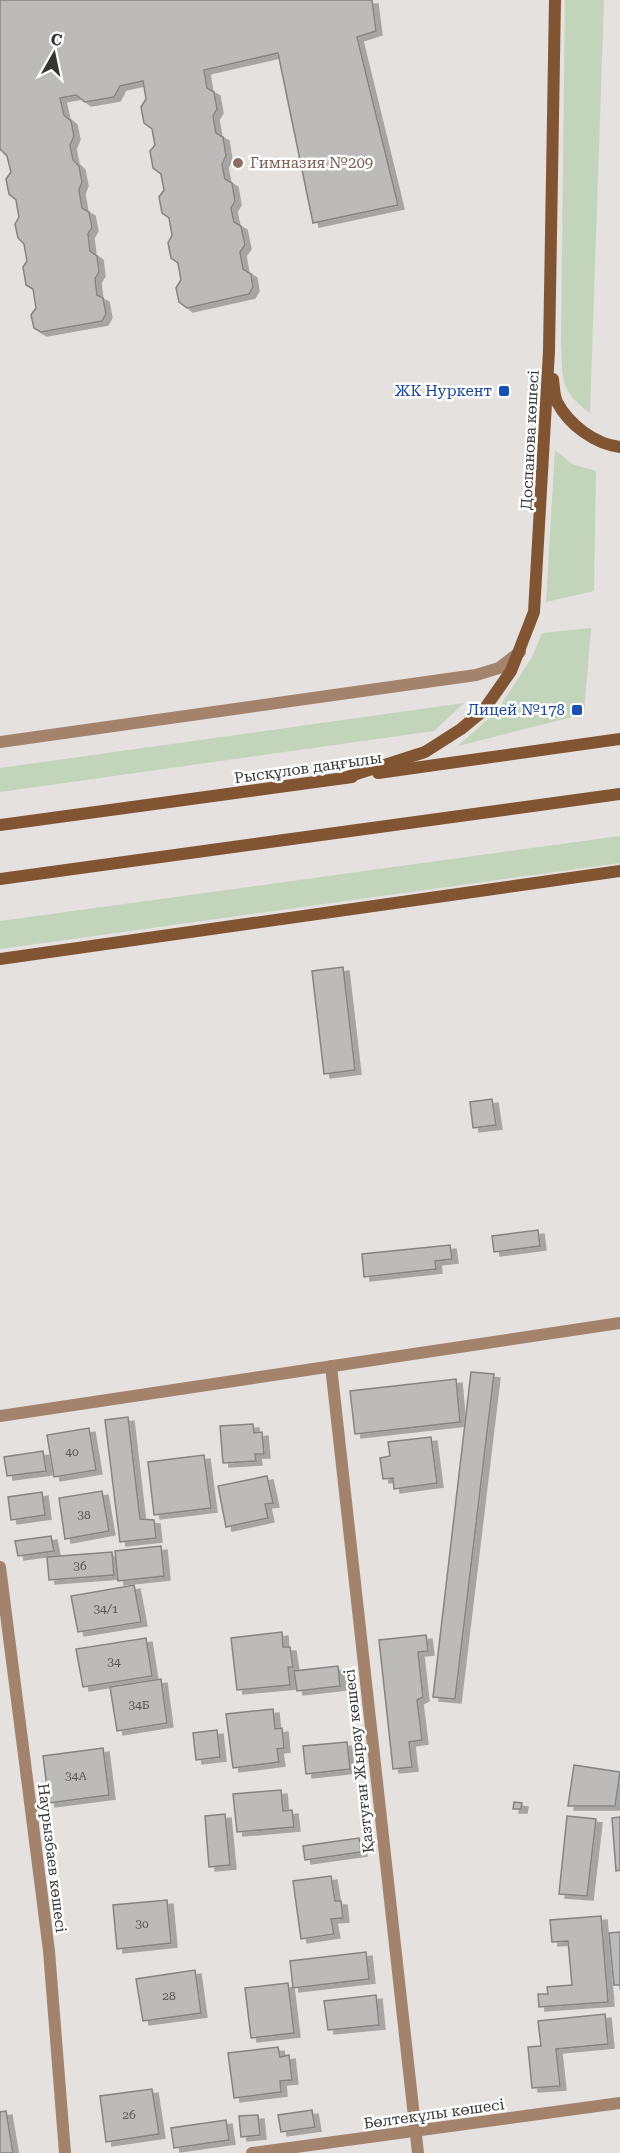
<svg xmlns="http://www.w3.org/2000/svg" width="620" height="2153" viewBox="0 0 620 2153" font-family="'Roboto Serif',serif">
<defs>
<filter id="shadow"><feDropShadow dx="6" dy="4" stdDeviation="0" flood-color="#0004"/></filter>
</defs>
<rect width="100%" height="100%" fill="#e4e1df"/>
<g fill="#c2d4b9">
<path d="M565,0h39l-14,413c-31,-23 -27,-34 -29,-70z"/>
<path d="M555,450l17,14 24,7 -2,120 -48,11z"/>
<path d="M591,628l-7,86 -126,32 39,-35 35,-54 10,-24z"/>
<path d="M464,703l-30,28 -434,61v-24z"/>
<path d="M620,836v27l-620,86v-28z"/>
</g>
<g fill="#bdbbb9" stroke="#868482" stroke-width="1.5" filter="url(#shadow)">
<path d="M0,0h372l4,31 -19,6 41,168 -85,18 -35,-170 -74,17 3,18 7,4 3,17 -4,7 3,17 7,4 3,19 -4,8 3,15 7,4 3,18 -4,7 3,14 7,4 4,19 -5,7 3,17 8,5 2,13 -4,7 -62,14 -8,-6 -3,-14 5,-8 -3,-17 -7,-5 -3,-15 4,-8 -3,-17 -7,-5 -3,-16 5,-7 -3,-16 -8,-6 -3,-17 5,-6 -3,-16 -8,-6 -3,-16 5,-8 -3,-18 -23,5 -6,11 -29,5 -9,-7 -16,3 4,17 7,6 3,15 -4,9 3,15 6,6 3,16 -3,8 3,18 7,4 3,15 -4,7 2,17 7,5 2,16 -4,7 2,16 6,3 3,16 -4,7 -61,11 -7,-4 -3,-13 5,-7 -3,-19 -7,-4 -3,-18 4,-6 -3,-17 -6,-6 -3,-14 4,-7 -3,-17 -7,-6 -3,-15 5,-7 -4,-16 -7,-7z"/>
<path d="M343,967l12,103 -31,4 -12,-103z"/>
<path d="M492,1099l4,26 -23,3 -3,-26z"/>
<path d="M538,1230l2,16 -46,6 -2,-16z"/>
<path d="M450,1245l2,14 -17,2 1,8 -72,8 -2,-23z"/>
<path d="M471,1372l23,2 -39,325 -22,-2z"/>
<path d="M456,1379l4,43 -105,12 -5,-43z"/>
<path d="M128,1417l12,102 14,1 2,18 -36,4 -15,-122z"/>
<path d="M253,1424l1,9 8,-1 2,22h-9l1,7 -33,2 -3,-37z"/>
<path d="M89,1428l7,42 -42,7 -7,-42z"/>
<path d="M431,1437l6,46 -43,6 -1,-11 -10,1 -3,-21 10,-2 -2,-14z"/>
<path d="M43,1451l3,20 -39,5 -3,-19z"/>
<path d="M204,1455l7,53 -57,7 -6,-53z"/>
<path d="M267,1476l6,27 -8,1 3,14 -42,9 -8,-41z"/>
<path d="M102,1491l7,40 -44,8 -6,-41z"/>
<path d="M42,1492l3,23 -34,5 -3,-23z"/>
<path d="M51,1536l3,15 -36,5 -3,-15z"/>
<path d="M161,1546l3,30 -46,5 -3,-30z"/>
<path d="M112,1552l2,23 -65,5 -2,-23z"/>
<path d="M134,1585l7,37 -63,10 -7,-36z"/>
<path d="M282,1632l1,15h7l3,20h-5l2,18 -53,5 -6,-52z"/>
<path d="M426,1635l2,16 -10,1 5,45 -6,3 5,40 -13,2 3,25 -19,2 -14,-129z"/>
<path d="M146,1638l6,38 -69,11 -7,-38z"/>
<path d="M338,1666l2,20 -43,5 -3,-20z"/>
<path d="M161,1679l6,44 -50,8 -7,-44z"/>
<path d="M273,1709l2,20 7,-1 2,20 -7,1 2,13 -46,6 -7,-54z"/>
<path d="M217,1730l3,27 -24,3 -3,-27z"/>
<path d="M347,1742l3,27 -44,5 -3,-28z"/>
<path d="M103,1748l6,47 -60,8 -6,-47z"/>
<path d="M574,1765l46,7 -5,34h-47z"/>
<path d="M281,1790l2,21 9,-1 2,17 -57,5 -4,-38z"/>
<path d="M514,1802l8,1 -1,6h-8z"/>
<path d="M225,1814l5,51 -21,2 -4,-51z"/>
<path d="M567,1816l29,3 -9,77 -28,-2z"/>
<path d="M620,1817v53l-4,1 -4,-53z"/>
<path d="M359,1838l2,14 -56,8 -2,-14z"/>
<path d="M331,1876l4,25h6l2,17 -12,1 3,15 -33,5 -8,-58z"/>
<path d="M167,1900l4,43 -54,6 -4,-44z"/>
<path d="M601,1916l7,86 -69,5 -1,-13h10l-1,-7 25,-2 -4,-44 -16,1 -2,-22z"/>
<path d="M620,1932v53h-6l-5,-52z"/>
<path d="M366,1952l3,27 -76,9 -3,-27z"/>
<path d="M195,1970l6,43 -58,8 -7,-42z"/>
<path d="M288,1983l6,50 -43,5 -6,-50z"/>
<path d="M376,1995l3,30 -51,5 -4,-29z"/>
<path d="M605,2014l3,30 -52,5 4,37 -28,2 -4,-41 13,-1 -3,-25z"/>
<path d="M278,2047l2,10 9,-2 3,25 -12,1 1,11 -47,6 -6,-45z"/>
<path d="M152,2089l7,45 -53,8 -6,-46z"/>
<path d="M312,2110l3,17 -34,5 -3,-17z"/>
<path d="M6,2111l7,42h-13v-41z"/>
<path d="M258,2115l2,20 -19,2 -2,-21z"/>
<path d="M226,2120l3,20 -55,8 -3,-20z"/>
</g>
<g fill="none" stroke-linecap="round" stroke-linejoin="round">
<g stroke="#a3836c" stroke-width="12">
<path d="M0,742l476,-67 23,-7 21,-16"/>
<path d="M331,1366l87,787"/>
<path d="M0,1416l620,-93"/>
<path d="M0,1567l49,384 16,202"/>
<path d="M252,2153l368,-50"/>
</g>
<g stroke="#825532" stroke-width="12">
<path d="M553,379c1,7 1,17 4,23 12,23 38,42 63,45"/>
<path d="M378,773l242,-34"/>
<path d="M344,778l81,-26 36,-23 22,-18 28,-40 23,-59 15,-261 6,-351"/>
<path d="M0,825l352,-48"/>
<path d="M0,879l620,-85"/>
<path d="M0,959l620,-88"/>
</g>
</g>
<circle fill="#8d6e63" stroke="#fff" stroke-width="2" cx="238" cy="163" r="6"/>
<g fill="#1a4fb4" stroke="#fff" stroke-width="2">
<rect x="498" y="385" width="12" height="12" rx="3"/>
<rect x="571" y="704" width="12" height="12" rx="3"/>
</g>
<g text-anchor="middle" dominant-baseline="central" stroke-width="5" stroke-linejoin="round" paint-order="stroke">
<g font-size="12" fill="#585655">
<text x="72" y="1452">40</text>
<text x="84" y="1515">38</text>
<text x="80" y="1566">36</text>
<text x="106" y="1609">34/1</text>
<text x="114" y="1662">34</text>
<text x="139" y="1705">34Б</text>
<text x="76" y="1776">34А</text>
<text x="142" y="1924">30</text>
<text x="169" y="1996">28</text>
<text x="129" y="2115">26</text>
</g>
<g font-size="15" fill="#785e54" stroke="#fff" text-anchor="start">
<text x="250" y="163">Гимназия №209</text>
</g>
<g font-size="15" fill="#164399" stroke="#fff" text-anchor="end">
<text x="492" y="391">ЖК Нуркент</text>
<text x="565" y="710">Лицей №178</text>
</g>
<g font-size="15" fill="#363534" stroke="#fff">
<text transform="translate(530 440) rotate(-87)">Доспанова көшесі</text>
<text transform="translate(308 768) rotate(-8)">Рысқұлов даңғылы</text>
<text transform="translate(359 1761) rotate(-96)">Қазтуған Жырау көшесі</text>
<text transform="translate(52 1858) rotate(83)">Наурызбаев көшесі</text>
<text transform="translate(434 2114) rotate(-8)">Бөлтекұлы көшесі</text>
</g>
</g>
<g transform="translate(54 54) rotate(9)" stroke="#ffffff" stroke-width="4.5" paint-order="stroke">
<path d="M0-4.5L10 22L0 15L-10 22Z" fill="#363534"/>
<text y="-9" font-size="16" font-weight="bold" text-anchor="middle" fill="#363534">С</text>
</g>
</svg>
